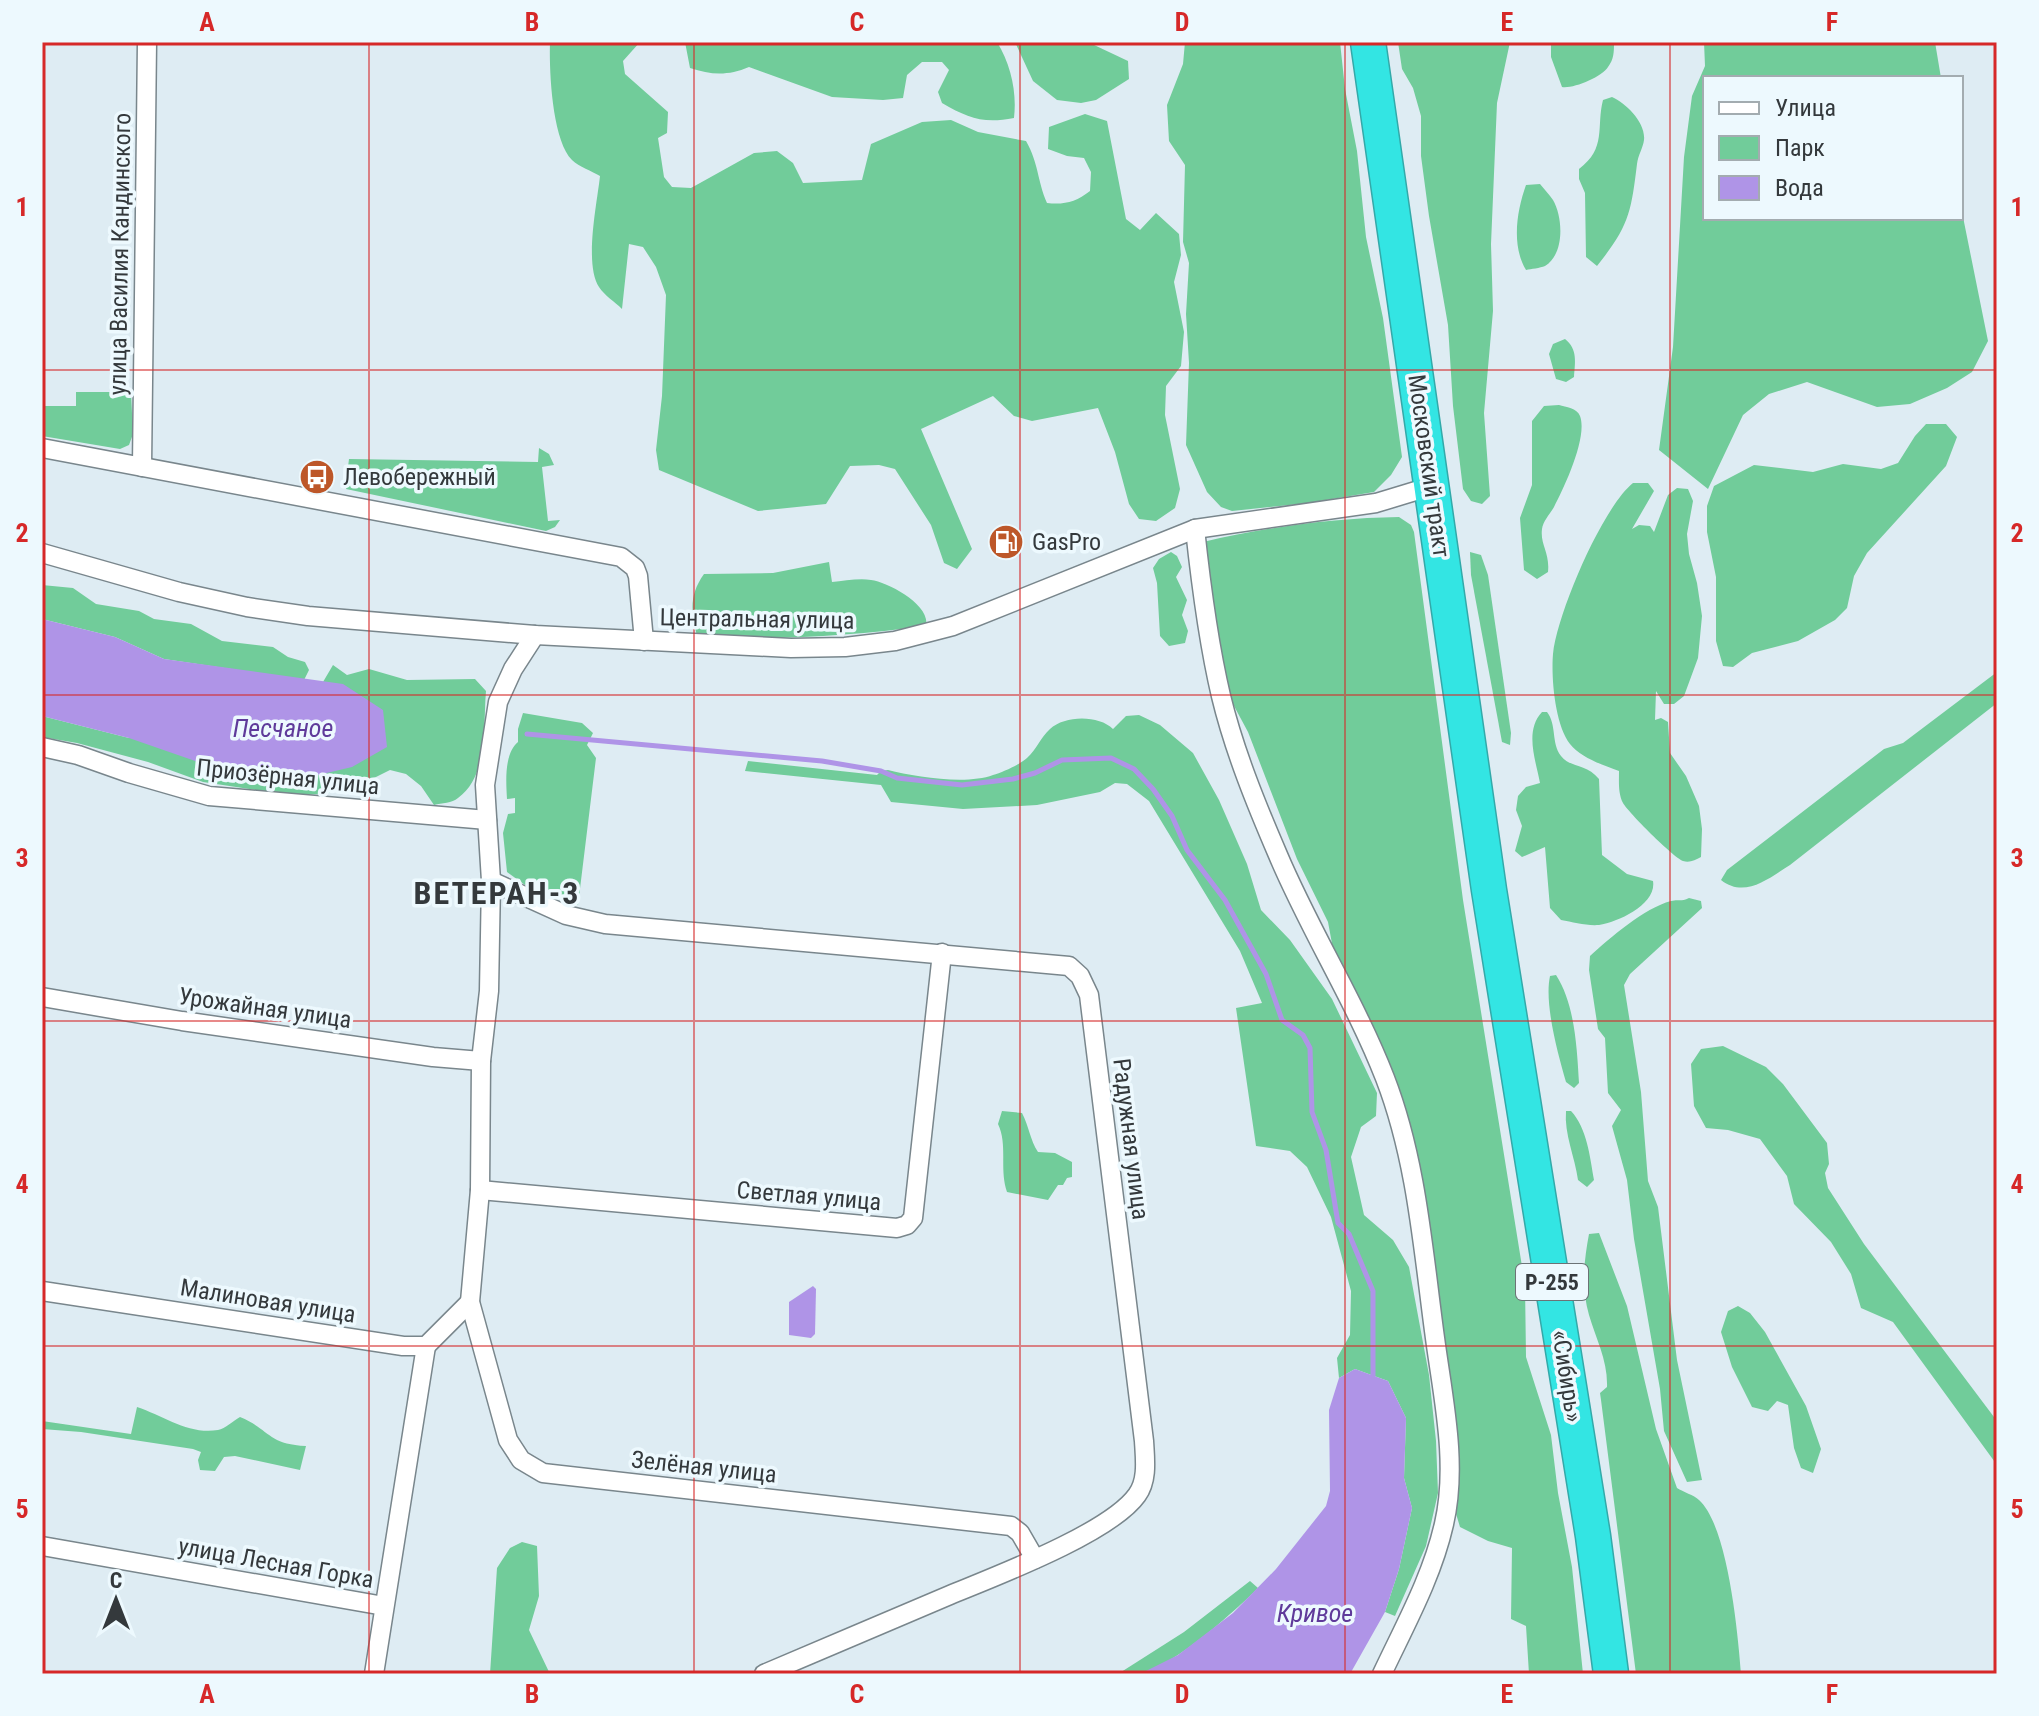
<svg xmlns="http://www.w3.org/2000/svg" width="2039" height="1716" viewBox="0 0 2039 1716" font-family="'Roboto Condensed',sans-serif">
<rect width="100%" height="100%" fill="#deecf3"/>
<g fill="#71cc9a">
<path d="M550,42h90l-17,19 2,13 43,38 -1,21 -9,5 6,39 8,10 19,1 63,-35 23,-2 16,12 10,20 59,-3 9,-36 51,-22 29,-2 27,12 48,9c13,23 11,39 21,62 17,2 29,-1 43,-12l1,-19 -7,-14 -17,-2 -19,-7 1,-22 36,-13 22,7 19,98 14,11 16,-17 23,21 2,21 -7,27 10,50 -3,34 -15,20 -1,29 15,74 -5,19 -19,13 -17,-2 -10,-15 -14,-52 -17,-44 -66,13 -18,-5 -21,-20 -72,33 51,120 -15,20 -13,-6 -13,-38 -36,-56 -16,-4 -29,1 -24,38 -68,7 -99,-41 -3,-20 6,-54 4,-101 -10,-28 -13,-20 -14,-3 -7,65c-7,-7 -18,-14 -23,-22 -15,-23 -2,-83 1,-111 -8,-5 -21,-9 -28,-16 -20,-20 -23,-90 -22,-118z"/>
<path d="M685,42h312c14,23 20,50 17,76 -31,6 -46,0 -72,-15l-4,-11 11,-22 -7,-8h-20l-15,13 -4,23 -20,2 -51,-3 -83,-30c-21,9 -38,8 -59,1z"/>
<path d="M1015,42h66l11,2 36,17 1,18 -33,21 -15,3 -24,-3 -24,-19z"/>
<path d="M1185,42h155l5,47 12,62 9,86 17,81 19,139 -11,18 -17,17 -66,11 -76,8 -11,-4 -14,-15 -21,-47 3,-82 -3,-49 3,-51 -6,-21 2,-77 -16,-24 -2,-36 16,-41z"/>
<path d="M1398,42h112l-13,61 -6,141 2,67 -9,102 6,83 -8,8 -11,-3 -8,-12 -10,-83 -5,-81 -19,-109 -8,-60v-40l-8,-28 -11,-19z"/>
<path d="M1551,42h63c0,10 0,17 -6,25 -6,10 -35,22 -46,20l-11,-30z"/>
<path d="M1704,42h231l6,36h-236v140h256v-11l27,134 -16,31 -25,16 -37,16 -33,3 -70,-25 -38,12 -26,21 -35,74 -49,-39 14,-103 11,-190 8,-61 13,-30z"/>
<path d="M1612,97c14,6 34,26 32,43 -1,8 -6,15 -7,24 -6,49 -8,62 -40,102l-11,-9 -1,-64 -6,-14v-10c28,-21 17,-42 24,-69z"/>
<path d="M1540,184c4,5 9,10 13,16 10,17 12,54 -8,66 -5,2 -14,3 -19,4 -15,-25 -9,-60 0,-85z"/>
<path d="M1565,339c13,10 10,24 9,38l-8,5 -10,-3 -7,-25 4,-10z"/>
<path d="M76,392h55l2,42 -4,11 -9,4 -78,-13v-30h34z"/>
<path d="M1559,405c7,2 18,3 21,11 8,21 -16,72 -26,91 -4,7 -11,14 -12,22 -2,16 8,23 6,43l-11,7 -13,-9 -4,-52 12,-33v-64l12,-15z"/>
<path d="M1926,424h20l11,13 -11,29 -79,87 -13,23 -7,32 -12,12 -37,21 -46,12 -19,14 -10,-1 -7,-25v-64l-9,-45v-26l7,-20 40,-21 59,7 30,-8 38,5 17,-6 17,-27z"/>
<path d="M539,448l10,6 5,11 -12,2 6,54 12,-1 -5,7 -9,4 -200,-42 2,-9 6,-6 -6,-7 1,-8 189,3z"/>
<path d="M1633,483h15l6,8 -22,38 7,-4 11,1 4,6 14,-37 9,-7 11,1 5,12 -6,33 2,20 8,29 5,33 -4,42 -14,38 -10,8h-10l-8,-13 -1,29 6,-2 7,4 2,31 16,23 13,30 3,23 -1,28c-6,3 -11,6 -18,4 -10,-4 -55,-49 -60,-58 -5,-10 -4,-21 -4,-32 -16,-6 -38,-13 -49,-27 -15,-19 -19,-66 -17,-90 4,-40 49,-146 80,-171z"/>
<path d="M1399,517l12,8 3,7 49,368 62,385 1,72 25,78 7,58 14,74 11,107h-54l-3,-48 -15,-7 1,-71 -24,-7 -28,-14 -6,-20 -54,-378 -67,-180 -5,-27 -31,-63 -49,-127 -22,-41 -23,-149c63,-15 131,-24 196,-25z"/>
<path d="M1171,552l6,4 5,11 -6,10 11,23 -5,15 6,16 -3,12 -16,3 -9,-10 -3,-53 -4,-15 6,-9z"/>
<path d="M1470,552l11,3 7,20 23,158 -1,12 -8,-3 -31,-167z"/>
<path d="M829,562l3,20c12,-1 27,-4 39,-2 17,2 60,25 55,46 -78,10 -150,15 -229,10 -6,-24 -8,-41 7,-62l69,-1z"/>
<path d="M42,585l31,3 23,16 43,7 15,8 37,5 31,17 51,6 15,10 17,5 4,8 -5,10 -140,-21 -49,-22 -73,-18z"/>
<path d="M333,665l14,10 22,-6 38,11 68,-1 11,12c-3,33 3,85 -28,107 -6,5 -16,5 -24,7l-13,-19 -15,-12 -16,-4 -32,16 -33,8 -36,1 -86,-13 -55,-20 -71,-19 -35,-6v-21l87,22 214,-53 -20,-3z"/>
<path d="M1997,672v31l-207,162c-21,13 -45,34 -69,15l6,-10 157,-121 19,-6z"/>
<path d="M1542,712h5c10,13 4,31 14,44 9,12 25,7 38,23l3,76 25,19 26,7c4,23 -34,41 -54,44 -13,1 -26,-3 -38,-5l-11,-12 -5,-61 -23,10 -7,-6 7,-25 -6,-16 2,-14 8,-9 14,-4c-4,-22 -16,-52 2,-71z"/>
<path d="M523,713l59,10 11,10 -6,12 9,13 -18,147 -53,-20 -18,-13 -4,-39 5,-19 7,-1v-15l-8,1c-1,-18 -3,-45 11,-57v-13z"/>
<path d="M1139,715l21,10 33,28 26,47 28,64 14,46 29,30 42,59 45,94 -1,23 -15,11 -10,30 13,58 29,25 16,27 20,108 7,66 2,52 -12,53 -31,70 -10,-4 14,-43 13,-61 -8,-30 2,-60 -18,-37 -33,-12 -16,9 -2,-20 13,-23 1,-44 -20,-74 -24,-50 -17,-16 -34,-5 -20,-138 26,-5 -22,-52 -91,-150 -22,-17 -12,-1 -15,9 -63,13 -74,4 -72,-7 -10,-17 -136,-14 3,-10 129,14 4,-4 7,-1c27,7 79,15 105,5 10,-3 26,-10 34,-17 9,-8 14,-21 23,-29 15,-14 49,-14 63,0l13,-13z"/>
<path d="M1689,898l12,3 1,7 -72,66 -6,11 17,107 7,89 10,26 19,153 25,120 -15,2 -23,-51 -4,-42 -26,-150 -7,-59 -15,-54 9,-16 -13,-17 -3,-55 -7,-9 -9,-59 1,-14c20,-18 54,-48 81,-55 7,-2 10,1 18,-3z"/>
<path d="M1556,975c19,29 21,74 23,108l-5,5 -8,-6c-8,-28 -22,-78 -16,-106z"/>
<path d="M1723,1046l43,21 17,17 44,59 2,21 -4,9 3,15 36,56 133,177v44l-104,-143 -32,-14 -10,-34 -20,-32 -37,-38 -7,-28 -27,-37 -32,-9 -22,-2 -12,-22 -3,-42 10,-15z"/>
<path d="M1002,1111l20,2c7,13 8,27 16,39l17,1 17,9v15l-5,1 -4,7h-5l-10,15 -41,-8c-8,-23 1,-47 -9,-68z"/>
<path d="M1566,1111h5c16,17 19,46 23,69l-7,7 -9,-7c-3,-23 -14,-46 -12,-69z"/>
<path d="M1599,1233l28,73 29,123 21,59c6,4 17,7 22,12 29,26 39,134 42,174h-105l-35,-274 -1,-7 7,-6c1,-26 -11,-48 -18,-72 -8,-28 -5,-54 0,-81z"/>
<path d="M1738,1306l12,7 15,19 41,74 15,43 -8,24 -12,-5 -7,-20 -6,-43 -11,-4 -9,10 -16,-4 -20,-40 -11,-35 7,-21z"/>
<path d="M137,1407c27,9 52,28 81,23 7,-1 16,-10 22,-13 31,13 27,27 66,29l-6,24 -65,-14 -11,1 -9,14 -15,-1 -2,-10 3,-8 -8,-3 -112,-17 -39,-3v-8l89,13z"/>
<path d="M522,1542l15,4 2,50 -10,34 21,44h-60l7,-106 13,-20z"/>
<path d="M1250,1581l8,7c-24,24 -88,82 -121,86 -6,1 -13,0 -19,0l66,-42z"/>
</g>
<g fill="#af94e7">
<path d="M42,619l73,18 49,22 179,25 40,26 4,37 -35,20 -59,14 -69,-10 -95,-33 -87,-22z"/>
<path d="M813,1286l3,3 -1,45 -4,4 -22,-3v-33z"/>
<path d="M1355,1369l33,12 18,37 -2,60 8,30 -13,61 -14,43 -35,62h-210l38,-19 55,-42 43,-44 50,-63 4,-15 -1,-81 10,-32z"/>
</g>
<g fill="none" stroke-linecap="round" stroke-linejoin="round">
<path stroke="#af94e7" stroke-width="5" d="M527,734l295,27 59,10 16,7 65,7 51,-6 22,-6 27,-13 49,-2 23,11 19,20 19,27 15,34 38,50 41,74 16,46 21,15 7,13 2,64 14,38 12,73 11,11 24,57v85"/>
<defs>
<g id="street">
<path d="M42,448l579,109 14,11 3,8 6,65"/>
<path d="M142,467l5,-425"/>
<path d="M1195,529c6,56 13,112 26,167 13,54 35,108 57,159 32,76 77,146 107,223 32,83 38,172 50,260 8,60 23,126 9,186 -12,53 -39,101 -62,150"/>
<path d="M42,553l137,39 68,15 61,9 227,19 256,13 54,-1 50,-6 58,-15 242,-97 181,-26 56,-17"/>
<path d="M535,635l-22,34 -15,33 -13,83 6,96 -2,110 -8,70 -1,129 -10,112 38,138 13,20 22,13 468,53 9,7 15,26"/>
<path d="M42,747l36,8 51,18 80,23 278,24"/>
<path d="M491,881l75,34 39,9 464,42 11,10 9,19 55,446c1,18 4,39 -7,54 -27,38 -141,81 -187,100 -62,26 -124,53 -186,79"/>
<path d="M42,997l140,24 251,36 48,4"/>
<path d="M480,1190l417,38 10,-3 6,-7 29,-265"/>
<path d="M42,1291l361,55h23l44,-44"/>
<path d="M42,1546l342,60"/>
<path d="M374,1674l52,-328"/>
</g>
<path id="highway" d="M1368,42l121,848 104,646 18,138"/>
</defs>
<use href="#street" stroke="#79868c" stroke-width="21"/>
<use href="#highway" stroke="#33a9a9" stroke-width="37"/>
<use href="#street" stroke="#fff" stroke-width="18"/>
<use href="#highway" stroke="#33e5e3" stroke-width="34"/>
</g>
<path fill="none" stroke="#d62828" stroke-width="2" stroke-opacity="0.55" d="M369,42v1632M694,42v1632M1020,42v1632M1345,42v1632M1670,42v1632M42,370h1955M42,695h1955M42,1021h1955M42,1346h1955"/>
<defs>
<symbol id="bus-disc" viewBox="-11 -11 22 22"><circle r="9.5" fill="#bd5729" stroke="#edf9fe"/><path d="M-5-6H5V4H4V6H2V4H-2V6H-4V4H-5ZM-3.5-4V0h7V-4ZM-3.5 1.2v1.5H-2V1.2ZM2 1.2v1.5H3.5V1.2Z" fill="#fff"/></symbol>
<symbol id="fuel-disc" viewBox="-11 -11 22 22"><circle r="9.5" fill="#bd5729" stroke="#edf9fe"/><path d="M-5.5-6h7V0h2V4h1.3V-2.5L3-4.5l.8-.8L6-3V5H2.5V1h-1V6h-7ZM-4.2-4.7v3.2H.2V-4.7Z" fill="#fff"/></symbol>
</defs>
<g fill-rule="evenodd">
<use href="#bus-disc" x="297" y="457" width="40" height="40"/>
<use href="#fuel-disc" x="986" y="522" width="40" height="40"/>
</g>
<g text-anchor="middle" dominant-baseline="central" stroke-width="7" stroke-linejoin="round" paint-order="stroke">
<rect fill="#edf9fe" stroke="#6c7376" stroke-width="2" x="1516" y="1264" width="72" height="36" rx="6"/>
<g font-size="22" font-weight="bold" fill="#34393c">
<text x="1552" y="1282">Р-255</text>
</g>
<g font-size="24" fill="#34393c" stroke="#edf9fe">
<text transform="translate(120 254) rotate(-89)">улица Василия Кандинского</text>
<text transform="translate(1429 466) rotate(82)">Московский тракт</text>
<text transform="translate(757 619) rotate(1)">Центральная улица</text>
<text transform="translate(288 777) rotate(6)">Приозёрная улица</text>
<text transform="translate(265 1008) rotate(8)">Урожайная улица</text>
<text transform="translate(1131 1139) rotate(83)">Радужная улица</text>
<text transform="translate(809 1196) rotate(5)">Светлая улица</text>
<text transform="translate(268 1301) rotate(9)">Малиновая улица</text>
<text transform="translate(1567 1376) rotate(81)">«Сибирь»</text>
<text transform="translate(704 1467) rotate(6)">Зелёная улица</text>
<text transform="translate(276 1563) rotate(10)">улица Лесная Горка</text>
</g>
<g font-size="24" fill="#34393c" stroke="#edf9fe" text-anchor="start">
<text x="343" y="477">Левобережный</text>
<text x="1032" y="542">GasPro</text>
</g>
<g font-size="26" font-style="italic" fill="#5f3a9a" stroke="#edf9fe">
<text x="283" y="728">Песчаное</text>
<text x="1315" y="1613">Кривое</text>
</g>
<g font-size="32" font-weight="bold" letter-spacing="2" fill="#34393c" stroke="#edf9fe">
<text x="497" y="893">ВЕТЕРАН-3</text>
</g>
</g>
<rect width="2039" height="1716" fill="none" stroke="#edf9fe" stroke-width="88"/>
<rect x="1703" y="76" width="260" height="144" fill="#edf9fe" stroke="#a3acb0" stroke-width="2"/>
<rect x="1719" y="102" width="40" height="12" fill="#ffffff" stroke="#a3acb0" stroke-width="2"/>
<text x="1775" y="116" font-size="24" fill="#34393c">Улица</text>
<rect x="1719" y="136" width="40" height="24" fill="#71cc9a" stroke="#a3acb0" stroke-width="2"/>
<text x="1775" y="156" font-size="24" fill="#34393c">Парк</text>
<rect x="1719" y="176" width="40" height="24" fill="#af94e7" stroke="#a3acb0" stroke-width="2"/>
<text x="1775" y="196" font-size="24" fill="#34393c">Вода</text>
<g transform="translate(116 1600)" stroke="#edf9fe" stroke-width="6" paint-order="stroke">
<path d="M0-6L14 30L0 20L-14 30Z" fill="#34393c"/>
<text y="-12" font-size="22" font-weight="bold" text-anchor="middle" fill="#34393c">С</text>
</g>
<rect x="44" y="44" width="1951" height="1628" fill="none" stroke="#d62828" stroke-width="3"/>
<g font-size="26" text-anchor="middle" font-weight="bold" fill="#d62828">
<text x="207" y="31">A</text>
<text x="532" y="31">B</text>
<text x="857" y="31">C</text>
<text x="1182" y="31">D</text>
<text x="1507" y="31">E</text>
<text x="1832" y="31">F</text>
<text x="22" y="216">1</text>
<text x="2017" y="216">1</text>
<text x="22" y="542">2</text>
<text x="2017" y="542">2</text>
<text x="22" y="867">3</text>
<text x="2017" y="867">3</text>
<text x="22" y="1193">4</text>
<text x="2017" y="1193">4</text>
<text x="22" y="1518">5</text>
<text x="2017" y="1518">5</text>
<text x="207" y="1703">A</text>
<text x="532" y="1703">B</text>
<text x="857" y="1703">C</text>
<text x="1182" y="1703">D</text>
<text x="1507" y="1703">E</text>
<text x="1832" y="1703">F</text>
</g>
</svg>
